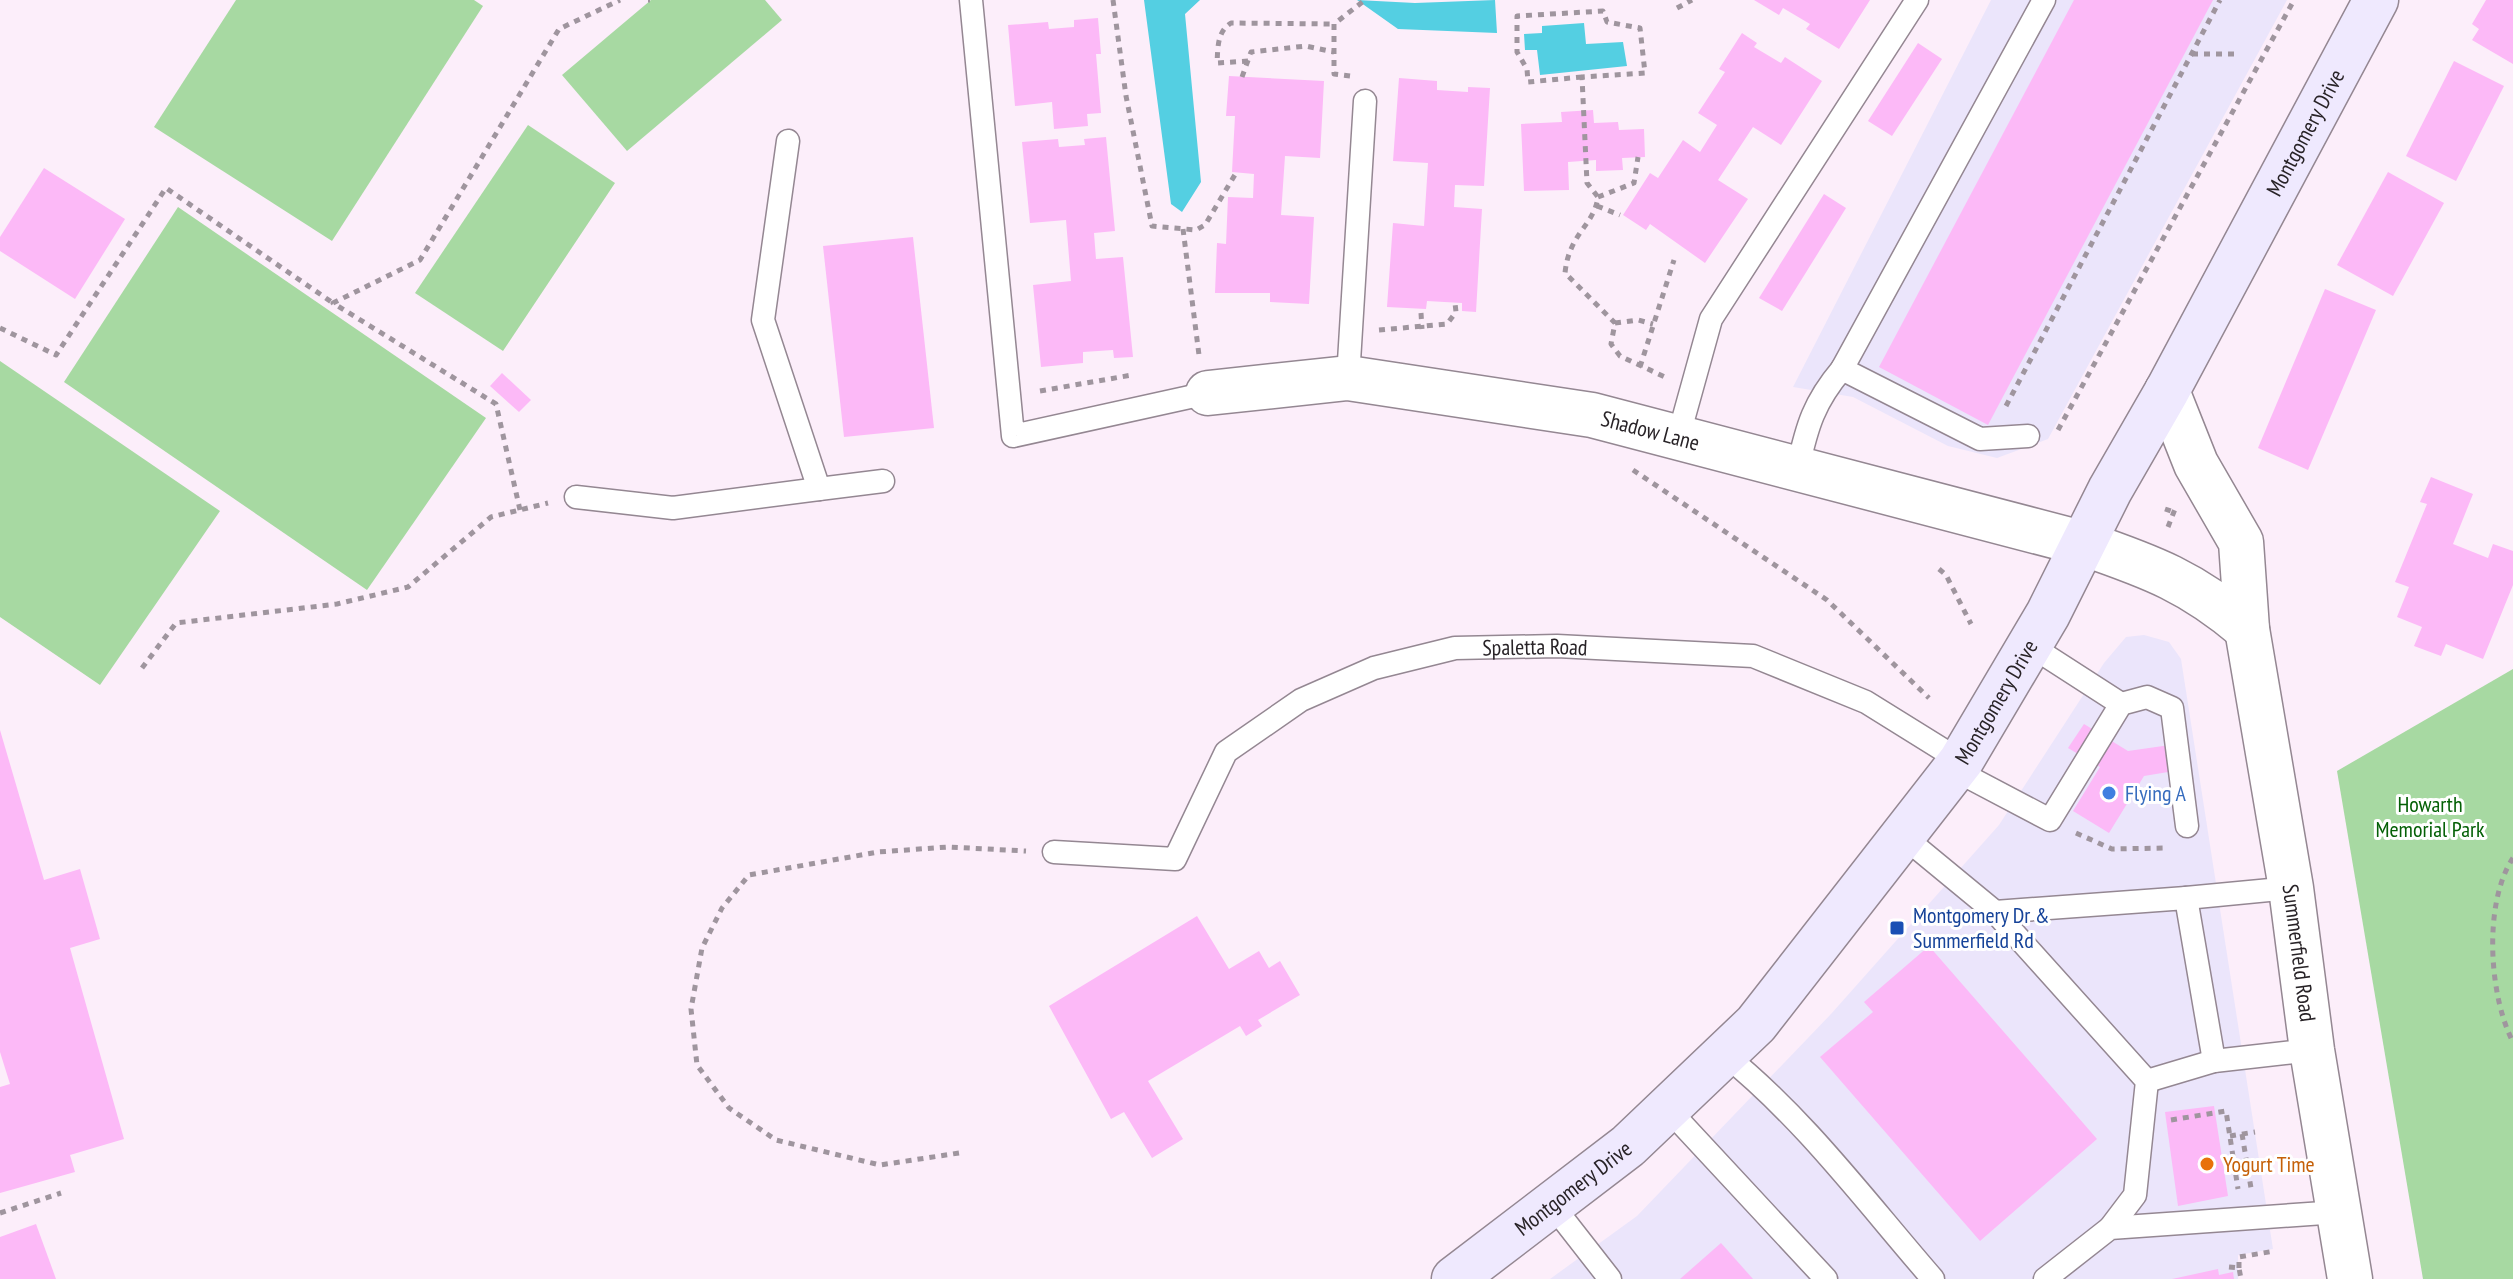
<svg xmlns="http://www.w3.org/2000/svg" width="2513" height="1279" viewBox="0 0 2513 1279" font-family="'PT Sans Narrow',sans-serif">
<rect width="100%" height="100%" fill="#fceefa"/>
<g fill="#ebe5fb">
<path d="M1991,0h296l-239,439 -51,19 -49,-12 -95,-49 -60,-10z"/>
<path d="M2144,635l25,7 12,17 92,590 -35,6v24h-688l87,-63 194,-202 168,-189 105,-162 22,-26z"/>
</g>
<g fill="#a7d9a2">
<path d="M236,0h238l9,6 -151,235 -178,-114z"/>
<path d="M651,0h114l17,20 -155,131 -65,-76z"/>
<path d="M528,125l87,58 -112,168 -88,-58z"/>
<path d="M178,207l308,211 -119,172 -303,-208z"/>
<path d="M0,361l220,150 -120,174 -100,-68z"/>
<path d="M2513,669v610h-90l-86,-508z"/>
</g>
<g fill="#54cfe2">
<path d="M1144,0h56l-15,14 16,168 -19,30 -11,-8z"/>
<path d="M1357,0l58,3 80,-3 2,33 -99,-4z"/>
<path d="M1584,23l2,21 37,-2 4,24 -87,9 -3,-25h-12l-1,-16 18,-1v-7z"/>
</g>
<g fill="#fcb9f7">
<path d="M1754,0h116l-31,49 -33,-20 4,-5 -27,-16 -4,7z"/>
<path d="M2074,0h139l-225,425 -109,-58z"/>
<path d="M2486,0h27v64l-41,-24 7,-11 -7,-5z"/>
<path d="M1098,18l3,36h-5l5,59 -14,1 1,12 -34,3 -2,-27 -37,4 -7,-81 40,-3 1,7 25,-2v-7z"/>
<path d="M1742,33l15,10 -3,4 27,16 4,-6 37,24 -41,64 -28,-18 -35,53 30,19 -43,64 -55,-39 -4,6 -23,-15 27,-42 8,5 25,-38 17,12 17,-27 -19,-12 27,-41 -6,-3z"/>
<path d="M1918,43l24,16 -50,77 -24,-15z"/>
<path d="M2454,61l50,25 -48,95 -50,-25z"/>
<path d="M1229,76l95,5 -4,77 -35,-2 -4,59 33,2 -5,87 -39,-2v-9h-55l2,-50 9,1 2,-47 25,1 1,-24 -22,-2 3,-56h-9z"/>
<path d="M1399,78l38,3v9l31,2v-5l22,1 -6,98 -29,-1 -1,22 28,2 -6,103 -14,-1v-8l-35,-2 -1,8 -39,-2 6,-84 31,3 4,-63 -35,-2z"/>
<path d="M1593,110l1,13 24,-1 1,8 25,-1 1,28 -23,1 1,12 -27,1v-11l-28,2 1,28 -45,1 -3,-67 41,-2 -1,-10z"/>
<path d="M1106,137l9,94 -21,2 2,26 27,-2 10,100 -19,1 -1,-8 -30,2v11l-42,4 -8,-82 38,-4 -5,-61 -36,3 -8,-81 36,-3 1,8 26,-2 -1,-6z"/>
<path d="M44,168l81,51 -50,80 -75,-48v-14z"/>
<path d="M2388,172l56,31 -51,93 -56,-31z"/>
<path d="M1824,194l22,14 -64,103 -23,-13z"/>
<path d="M913,237l21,191 -90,9 -21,-191z"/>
<path d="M2325,289l51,21 -68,160 -50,-22z"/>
<path d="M502,373l29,27 -12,12 -29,-26z"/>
<path d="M2431,477l42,17 -20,50 35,14 5,-14 20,7v34l-30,74 -37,-15 -5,12 -27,-10 8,-19 -25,-10 12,-30 -14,-5 32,-78 -7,-2z"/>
<path d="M2084,724l44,27 42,-6 4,26 -30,5 -35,57 -36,-22 27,-44 -32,-19z"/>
<path d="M0,730l44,150 36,-11 20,70 -30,9 54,191 -54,16 5,17 -75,21v-106l10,-3 -10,-32z"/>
<path d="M1197,916l32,53 30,-18 10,17 11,-7 20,34 -42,25 4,6 -16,10 -6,-10 -92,55 35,58 -31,19 -28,-46 -13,7 -62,-113z"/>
<path d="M1929,946l168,193 -117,102 -160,-184 53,-45 -9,-10z"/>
<path d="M2214,1106l14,90 -50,10 -13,-94z"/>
<path d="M36,1224l20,55h-56v-42z"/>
<path d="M1721,1243l32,36h-73z"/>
<path d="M2218,1269l1,6 14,-3 1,7h-62z"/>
</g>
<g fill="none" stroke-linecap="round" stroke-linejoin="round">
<defs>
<g id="service">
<path d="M971,0l42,436 195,-43"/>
<path d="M1842,369l138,70 48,-3"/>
<path d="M1348,378l17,-277"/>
<path d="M1678,438l33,-119 206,-319"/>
<path d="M1798,467c9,-41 16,-65 44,-98l202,-369"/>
<path d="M819,489l64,-8"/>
<path d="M576,497l97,11 146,-19 -56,-169 25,-179"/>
<path d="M2031,646l90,58"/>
<path d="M1955,770l95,50 71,-116 26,-7 25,11 15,118"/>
<path d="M1904,837l91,75 152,169 -12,114 -25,33"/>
<path id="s1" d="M1054,852l121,7 51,-107 75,-52 73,-32 81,-20 102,-2 196,10 113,46 95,59"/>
<path d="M2186,898l105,-10"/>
<path d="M1995,912l191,-14 28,163"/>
<path d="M1724,1054c80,64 142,148 209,225"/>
<path d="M2147,1081l67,-20 98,-11"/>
<path d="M1668,1109l158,170"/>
<path d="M1553,1206l57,73"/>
<path d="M2045,1279l65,-51 228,-16"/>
</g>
<g id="minor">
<path id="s2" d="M1208,393l140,-15 244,37 493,129"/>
</g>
<g id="tertiary">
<path id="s3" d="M2167,391l29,73 45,78 6,87 44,259 21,162 38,229"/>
<path d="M2085,544c67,23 107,38 162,85"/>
</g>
<g id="secondary">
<path id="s4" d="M1454,1279l174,-133 128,-122 205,-263 87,-147 62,-124 57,-99 209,-391"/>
</g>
</defs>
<use href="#service" stroke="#948792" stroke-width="25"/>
<use href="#minor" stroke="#948792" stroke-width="47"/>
<use href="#tertiary" stroke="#948792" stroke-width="47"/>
<use href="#secondary" stroke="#948792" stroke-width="47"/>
<g stroke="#9f959e" stroke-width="5" stroke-dasharray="6 6" stroke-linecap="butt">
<path d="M648,0h2"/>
<path d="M1113,0l13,96 26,130 44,4 9,-5 31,-52"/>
<path d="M1677,8l15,-8"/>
<path d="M2192,54h45"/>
<path d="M1248,61l-31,2c1,-16 0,-31 14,-40l103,1"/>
<path d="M1350,76l-16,-2v-50l31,-24"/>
<path d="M1242,77l9,-25 55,-6 28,6"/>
<path d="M1582,77l-54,5 -1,-13 -10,-17v-36l86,-5 4,11 33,6 5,45 -63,4 5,106 11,14c-4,29 -29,36 -33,76l50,50 -4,21 9,12 45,21"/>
<path d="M1598,197l36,-14 4,-26"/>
<path d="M1597,206l23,9"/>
<path d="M1183,229l16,126"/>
<path d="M1421,313l1,16"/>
<path d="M1615,323l23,-3 15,4"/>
<path d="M0,328l56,27 110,-167 167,115"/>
<path d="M1379,330l68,-6 9,-12 -1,-9"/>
<path d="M1640,367l34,-107"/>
<path d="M1040,391l92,-16"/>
<path d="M2006,406l214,-406"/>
<path d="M2058,430l236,-430"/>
<path d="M1633,470l194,130 102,98"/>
<path d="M2165,509l9,3"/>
<path d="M520,510l-24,-106 -163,-101 87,-43 139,-231 61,-29"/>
<path d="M2168,527l7,-18"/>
<path d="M1939,569l7,6 25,49"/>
<path d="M142,668l34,-45 161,-19 71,-17 83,-70 57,-14"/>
<path d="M2076,833l36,16 54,-1"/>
<path d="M2513,858c-30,45 -24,138 0,184"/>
<path d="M2171,1120l55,-9 12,78"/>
<path d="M2242,1134l9,54"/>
<path d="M2230,1136l25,-4"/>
<path d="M959,1153l-79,12 -104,-25 -47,-32 -32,-43 -6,-56 11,-61 20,-40 27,-33 129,-23 70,-5 78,4"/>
<path d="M0,1213l61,-20"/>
<path d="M2229,1267l10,1 2,11"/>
<path d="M2239,1268v-11l36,-6"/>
</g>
<use href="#service" stroke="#fff" stroke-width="22"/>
<use href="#minor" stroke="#fff" stroke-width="44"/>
<use href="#tertiary" stroke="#fff" stroke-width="44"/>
<use href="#secondary" stroke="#efe9fe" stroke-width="44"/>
</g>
<circle fill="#3f7fe0" stroke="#fff" stroke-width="3" cx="2109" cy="793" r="8"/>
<rect fill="#1a4fb4" stroke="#fff" stroke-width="3" x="1889" y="920" width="16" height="16" rx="4"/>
<circle fill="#e8710a" stroke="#fff" stroke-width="3" cx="2207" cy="1164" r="8"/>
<g text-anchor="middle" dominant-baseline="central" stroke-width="6" stroke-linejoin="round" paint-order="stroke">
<g font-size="22" fill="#282327" stroke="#fff">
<text stroke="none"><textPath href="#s4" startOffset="1446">Montgomery Drive</textPath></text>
<text stroke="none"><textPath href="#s2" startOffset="448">Shadow Lane</textPath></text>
<text stroke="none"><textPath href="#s1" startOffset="574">Spaletta Road</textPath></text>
<text stroke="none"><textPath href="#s4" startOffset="798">Montgomery Drive</textPath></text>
<text stroke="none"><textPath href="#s3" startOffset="584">Summerfield Road</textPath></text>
<text stroke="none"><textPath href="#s4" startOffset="150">Montgomery Drive</textPath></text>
</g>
<g font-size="22" fill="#366cbe" stroke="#fff" text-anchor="start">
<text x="2125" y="793">Flying A</text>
</g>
<g font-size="22" fill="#046006" stroke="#fff">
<text x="2430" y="804">Howarth<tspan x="2430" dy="25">Memorial Park</tspan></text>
</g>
<g font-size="22" fill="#164399" stroke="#fff" text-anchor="start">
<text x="1913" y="915">Montgomery Dr &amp;<tspan x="1913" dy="25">Summerfield Rd</tspan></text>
</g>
<g font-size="22" fill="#c56008" stroke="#fff" text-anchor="start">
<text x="2223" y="1164">Yogurt Time</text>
</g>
</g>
</svg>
